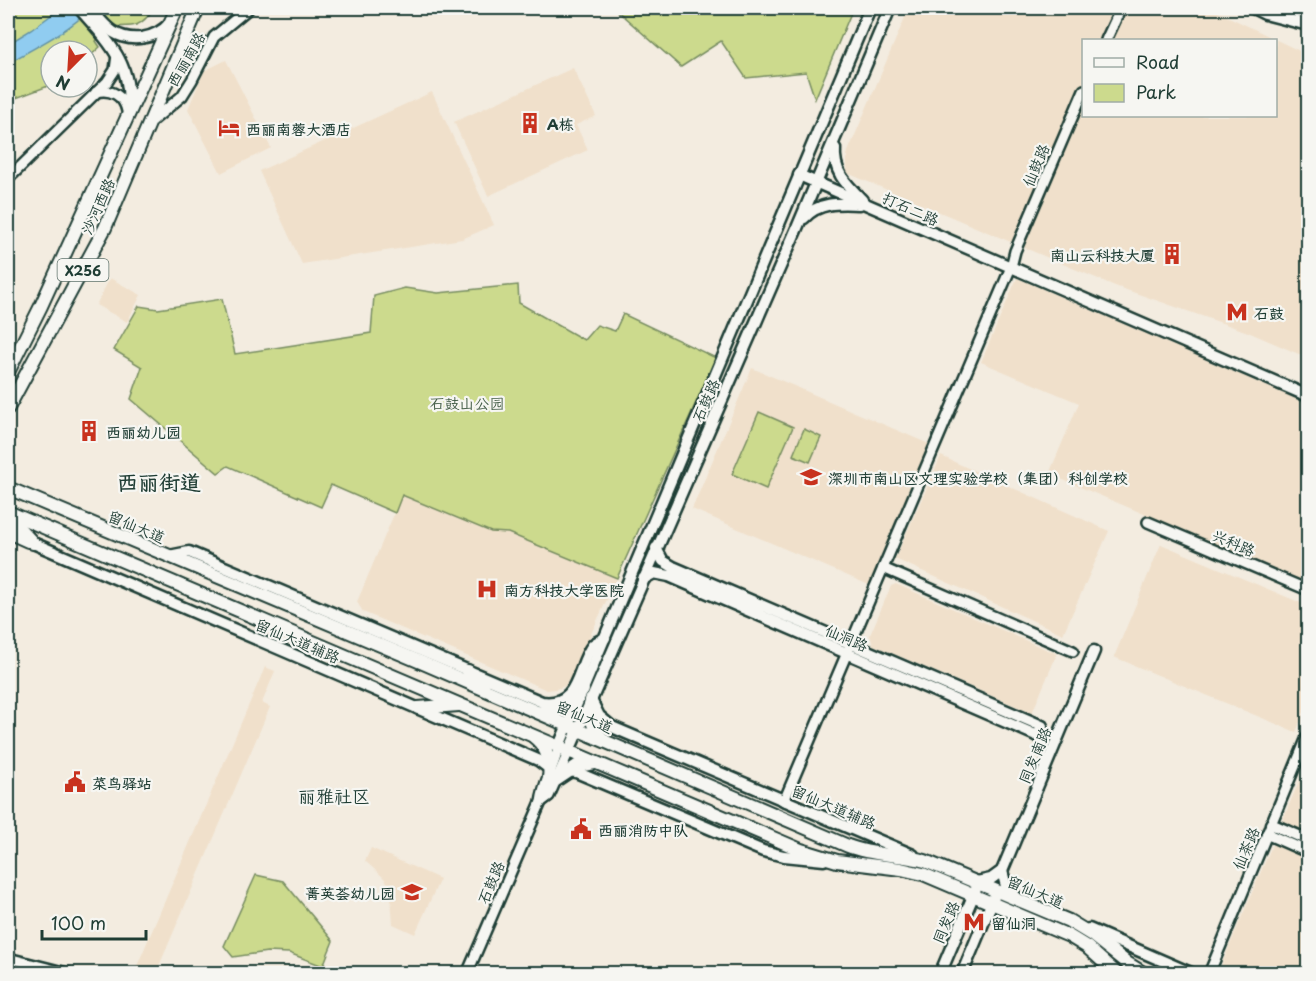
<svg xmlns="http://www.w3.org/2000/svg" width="1316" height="981" viewBox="0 0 1316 981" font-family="'Playpen Sans','LXGW WenKai TC',sans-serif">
<rect width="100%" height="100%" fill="#f3ece0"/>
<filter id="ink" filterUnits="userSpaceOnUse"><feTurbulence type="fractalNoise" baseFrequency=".0167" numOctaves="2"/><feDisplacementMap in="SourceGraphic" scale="12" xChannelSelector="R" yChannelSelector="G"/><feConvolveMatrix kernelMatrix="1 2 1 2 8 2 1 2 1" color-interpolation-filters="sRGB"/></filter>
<g filter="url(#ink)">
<g fill="#f0e0cb" fill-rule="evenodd">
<path d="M909,8h301l98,47v303l-60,-26 -133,-46 -268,-113v-19zM1084,40h192v76h-192z"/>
<path d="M226,60l45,88 -50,25 -33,-64 16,-38z"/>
<path d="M573,68l23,48 -20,9 12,25 -100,46 -34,-74z"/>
<path d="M432,92l62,133 -32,14 -160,25 -43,-93z"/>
<path d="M110,278l31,17 -14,27 -31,-17z"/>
<path d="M1017,278l291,126v179l-259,-109 30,-71 -98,-41z"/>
<path d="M752,368l177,76 -60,141 -177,-76z"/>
<path d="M941,456l168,75 -46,103 -168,-75z"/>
<path d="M402,495l89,37 17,1 109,45 -47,101 -5,7 -9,3 -9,1 -184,-78 -6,-10z"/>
<path d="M1161,544l147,62v96l-12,30 -182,-75z"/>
<path d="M896,584l161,70 -25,59 -159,-68 -3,-10 21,-49z"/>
<path d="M265,667l10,4 -13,32 8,4 -114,266h-22z"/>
<path d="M1308,760v213l-88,1 -2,-1z"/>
<path d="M371,848l69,31 -25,55 -22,-10 -3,-38 -7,-9 -18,-16z"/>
</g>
<g fill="#ccda8d" stroke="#768c60" stroke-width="1.5">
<path d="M8,8h146c-14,21 -21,19 -45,18l-13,15 4,6 -13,12v-8h-36v34l-43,16z"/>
<path d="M614,8h239l-38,91 -9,-27 -60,6 -25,-37 -40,26z"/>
<path d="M518,285l1,18 65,37 13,-15 18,6 8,-17 93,44 -99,220 -109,-45 -17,-1 -89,-37 -7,18 -64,-28 -10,22 -93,-41 -10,7 -87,-74 11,-32 -28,-17 25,-44 19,3 64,-10 13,55 136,-21 3,-37 31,-8 33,5z"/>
<path d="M759,412l34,15 -27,62 -34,-15z"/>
<path d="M804,429l17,8 -11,25 -17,-7z"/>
<path d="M256,875l27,6 50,60 -10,25 -34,-13 -22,-1 -34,5 -9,-11z"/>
</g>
<path fill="#90ccf0" stroke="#6393a5" stroke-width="1.5" d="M61,8h31c-25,24 -54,38 -84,55v-19l23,-14z"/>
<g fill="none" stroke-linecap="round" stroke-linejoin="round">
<defs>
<g id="tertiary">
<path d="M1106,40l15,-32"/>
<path d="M96,92c15,-4 28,4 31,19"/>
<path d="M151,122l31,-26 10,-16 22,-43 35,-29"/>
<path d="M8,179l99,-97 8,-12 2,-15"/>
<path d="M1148,522l160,68"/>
<path d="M883,568l190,83"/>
<path d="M784,801l227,-534 4,-16 69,-161"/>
<path d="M541,802l8,-6 20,-45"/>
<path d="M8,958l63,16"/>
<path d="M467,974l74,-172c2,-19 14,-37 18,-56"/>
<path d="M1209,974l99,-239"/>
</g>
<g id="secondary">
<path d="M79,8c29,33 54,56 49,103"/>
<path d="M90,8c7,8 14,18 23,24 18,11 43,7 57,-9"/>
<path d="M1253,8l12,6 43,11"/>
<path d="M1281,8l27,7"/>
<path d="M835,148c-2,24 11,36 27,52"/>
<path d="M799,175l509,221"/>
<path d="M804,218c15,-16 34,-15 55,-14"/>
<path d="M33,543l505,217 12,9"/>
<path d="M169,556l20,-4 353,150c39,5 34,-36 51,-57 2,-3 9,-5 12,-7"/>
<path d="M643,579l11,-6 15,3 369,160 4,-10 -369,-159 -10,-6 -7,-13"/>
<path d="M591,700l8,16 13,11 301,128"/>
<path d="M559,746l311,-738"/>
<path d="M569,751l228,-523 93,-220"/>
<path d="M568,771l8,1 187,79 21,5 40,4"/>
<path d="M1271,824l37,16"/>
<path d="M1267,834l41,18"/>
<path d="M1002,871l4,15 11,12"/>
<path d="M977,882l14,-3 11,-8 92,-220"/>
<path d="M1089,929l104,45"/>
<path d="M940,974l36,-85"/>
<path d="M962,974l32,-77"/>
</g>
<g id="primary">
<path d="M8,372l33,-66 136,-298"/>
<path d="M8,408l97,-180 93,-220"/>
<path d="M8,488l415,175 425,183c25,10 52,8 77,15l144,60 23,14 35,28 18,11"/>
<path d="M8,512l793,338 36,11 64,8 22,5 146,62 18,11 30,27"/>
<path d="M8,516l25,27"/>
<path d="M8,532l20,9"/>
<path d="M468,671l15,14"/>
<path d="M591,700c-2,15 1,29 13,40"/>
<path d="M418,708l41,-3"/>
<path d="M541,712c19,1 31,-7 42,-22"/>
<path d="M534,737c13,10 17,25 15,41"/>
<path d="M556,780l21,-14 18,-3"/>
</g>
</defs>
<use href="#tertiary" stroke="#1f3d34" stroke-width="14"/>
<use href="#secondary" stroke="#1f3d34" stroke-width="15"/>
<use href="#primary" stroke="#1f3d34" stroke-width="16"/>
<use href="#tertiary" stroke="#f6f6f2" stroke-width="9"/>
<use href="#secondary" stroke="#f6f6f2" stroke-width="10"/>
<use href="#primary" stroke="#f6f6f2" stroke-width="12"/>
</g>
</g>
<defs>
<symbol id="building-bare" viewBox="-9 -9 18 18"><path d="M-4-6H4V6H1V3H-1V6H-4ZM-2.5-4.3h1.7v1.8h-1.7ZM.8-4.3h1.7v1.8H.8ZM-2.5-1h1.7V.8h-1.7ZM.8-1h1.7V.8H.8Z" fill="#c8321e" stroke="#f6f6f2" stroke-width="2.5" paint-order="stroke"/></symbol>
<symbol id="hotel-bare" viewBox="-9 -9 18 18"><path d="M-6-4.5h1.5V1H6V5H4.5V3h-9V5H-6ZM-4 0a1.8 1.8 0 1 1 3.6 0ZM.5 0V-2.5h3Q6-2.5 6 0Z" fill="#c8321e" stroke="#f6f6f2" stroke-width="2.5" paint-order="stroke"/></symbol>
<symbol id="metro-bare" viewBox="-9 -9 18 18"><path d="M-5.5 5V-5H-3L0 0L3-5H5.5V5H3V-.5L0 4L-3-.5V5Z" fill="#c8321e" stroke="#f6f6f2" stroke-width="2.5" paint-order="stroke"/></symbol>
<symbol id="school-bare" viewBox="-9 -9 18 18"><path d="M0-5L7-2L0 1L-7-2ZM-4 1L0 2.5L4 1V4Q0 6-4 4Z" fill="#c8321e" stroke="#f6f6f2" stroke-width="2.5" paint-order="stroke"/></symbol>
<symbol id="hospital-bare" viewBox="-9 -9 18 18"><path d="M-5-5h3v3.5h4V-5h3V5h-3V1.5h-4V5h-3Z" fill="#c8321e" stroke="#f6f6f2" stroke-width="2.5" paint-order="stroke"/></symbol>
<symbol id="civic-bare" viewBox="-9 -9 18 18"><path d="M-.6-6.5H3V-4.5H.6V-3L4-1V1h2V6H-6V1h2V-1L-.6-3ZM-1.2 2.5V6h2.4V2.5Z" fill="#c8321e" stroke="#f6f6f2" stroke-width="2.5" paint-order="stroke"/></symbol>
</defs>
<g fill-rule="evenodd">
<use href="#building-bare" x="515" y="108" width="30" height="30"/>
<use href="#hotel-bare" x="214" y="113" width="30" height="30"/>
<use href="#building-bare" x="1157" y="239" width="30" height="30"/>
<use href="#metro-bare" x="1222" y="297" width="30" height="30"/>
<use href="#building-bare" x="74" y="416" width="30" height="30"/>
<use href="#school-bare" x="796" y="462" width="30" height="30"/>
<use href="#hospital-bare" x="472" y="574" width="30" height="30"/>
<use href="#civic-bare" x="60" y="767" width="30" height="30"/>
<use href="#civic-bare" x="566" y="814" width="30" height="30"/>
<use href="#school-bare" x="397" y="877" width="30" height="30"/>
<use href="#metro-bare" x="959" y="907" width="30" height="30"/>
</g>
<g text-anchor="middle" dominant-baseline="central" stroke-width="4.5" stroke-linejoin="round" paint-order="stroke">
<rect fill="#f6f6f2" stroke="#60746d" stroke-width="1.5" x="57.5" y="259" width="51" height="22" rx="4.5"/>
<g font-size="14" font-weight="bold" fill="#1f3d34">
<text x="83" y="270">X256</text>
</g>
<g font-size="15" fill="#1f3d34" stroke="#f6f6f2">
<text transform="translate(185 59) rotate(-60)">西丽南路</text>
<text transform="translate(1035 165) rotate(-67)">仙鼓路</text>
<text transform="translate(97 206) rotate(-66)">沙河西路</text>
<text transform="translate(911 208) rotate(24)">打石二路</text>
<text transform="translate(705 400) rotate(-66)">石鼓路</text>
<text transform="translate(137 526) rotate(23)">留仙大道</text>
<text transform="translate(1234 542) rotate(23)">兴科路</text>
<text transform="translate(847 637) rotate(23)">仙洞路</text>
<text transform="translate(298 640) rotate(23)">留仙大道辅路</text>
<text transform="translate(585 716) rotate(23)">留仙大道</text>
<text transform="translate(1034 755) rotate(-67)">同发南路</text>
<text transform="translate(834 806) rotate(23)">留仙大道辅路</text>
<text transform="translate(1245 848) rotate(-67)">仙茶路</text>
<text transform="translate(490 882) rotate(-67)">石鼓路</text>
<text transform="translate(1036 891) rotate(23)">留仙大道</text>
<text transform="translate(945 922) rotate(-67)">同发路</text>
</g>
<g font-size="15" font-weight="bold" fill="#1f3d34" stroke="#f6f6f2" text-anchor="start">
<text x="547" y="123">A栋</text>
<text x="246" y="128">西丽南蓉大酒店</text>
<text x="1155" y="254" text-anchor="end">南山云科技大厦</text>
<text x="1254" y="312">石鼓</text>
<text x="106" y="431">西丽幼儿园</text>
<text x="828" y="477">深圳市南山区文理实验学校（集团）科创学校</text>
<text x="504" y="589">南方科技大学医院</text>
<text x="92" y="782">菜鸟驿站</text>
<text x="598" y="829">西丽消防中队</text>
<text x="395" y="892" text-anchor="end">菁英荟幼儿园</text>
<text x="991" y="922">留仙洞</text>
</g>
<g font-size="15" fill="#425c46" stroke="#f6f6f2">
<text x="467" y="402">石鼓山公园</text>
</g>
<g font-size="18" fill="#1f3d34" stroke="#f6f6f2">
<text x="334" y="795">丽雅社区</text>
</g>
<g font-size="21" font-weight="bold" fill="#1f3d34" stroke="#f6f6f2">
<text x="159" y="481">西丽街道</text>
</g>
</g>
<rect width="1316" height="981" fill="none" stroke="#f6f6f2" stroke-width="30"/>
<rect x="15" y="15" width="1286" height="951" fill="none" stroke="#1f3d34" stroke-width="2" filter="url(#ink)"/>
<rect x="1082" y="39" width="195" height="78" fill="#f6f6f2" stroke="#a0aca6" stroke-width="1.5"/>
<rect x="1094" y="58" width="30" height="9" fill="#f6f6f2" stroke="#a0aca6" stroke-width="1.5"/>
<text x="1136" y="69" font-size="18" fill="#1f3d34">Road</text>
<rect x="1094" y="84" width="30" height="18" fill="#ccda8d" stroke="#a0aca6" stroke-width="1.5"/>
<text x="1136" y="99" font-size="18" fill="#1f3d34">Park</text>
<g transform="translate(69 69) rotate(204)"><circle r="28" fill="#f6f6f2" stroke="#a0aca6" stroke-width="1.5"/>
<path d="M0-4.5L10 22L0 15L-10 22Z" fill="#c8321e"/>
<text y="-9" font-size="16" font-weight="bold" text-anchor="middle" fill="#1f3d34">N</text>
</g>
<path d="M42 930v9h104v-9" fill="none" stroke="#1f3d34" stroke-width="3"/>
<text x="51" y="930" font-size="18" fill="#1f3d34" stroke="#f6f6f2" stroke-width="4.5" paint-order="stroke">100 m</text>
</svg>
